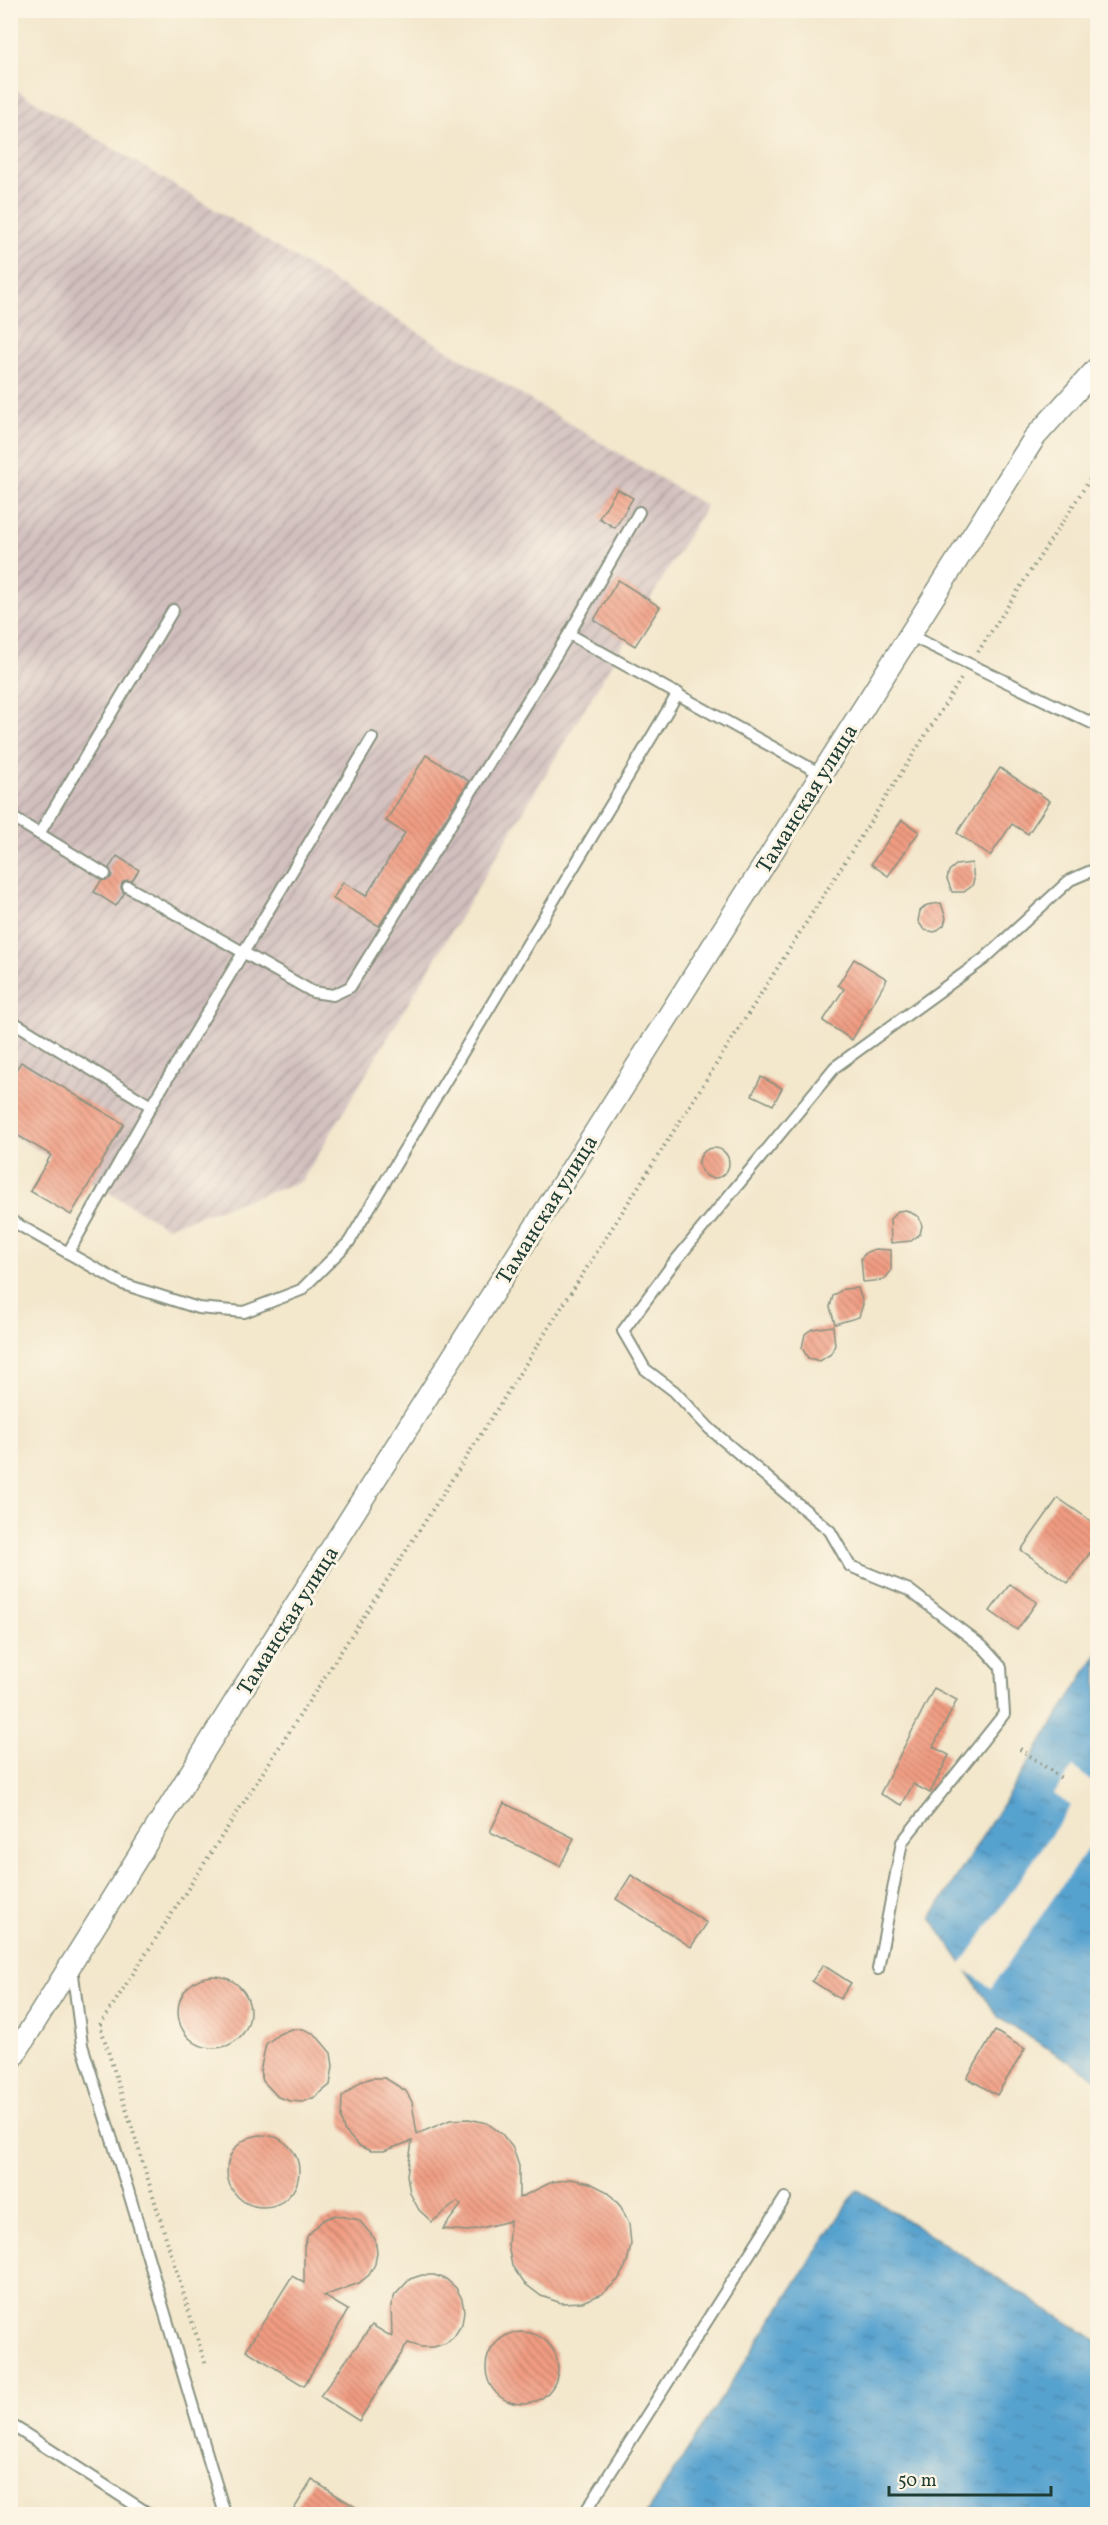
<svg xmlns="http://www.w3.org/2000/svg" width="1108" height="2525" font-family="Vollkorn,serif">
  <defs>
    <pattern id="industrial-furrows" width="10" height="10" patternUnits="userSpaceOnUse" patternTransform="scale(1.5)"><rect width="10" height="10" fill="#d1bfbe"/><path d="M-1 1l2-2M0 10L10 0M9 11l2-2" fill="none" stroke="#a99c9b"/></pattern>
    <pattern id="water-ripples" width="26" height="14" patternUnits="userSpaceOnUse" patternTransform="scale(1.5)"><rect width="26" height="14" fill="#57a2cf"/><path d="M2 4q2-2 4 0t4 0M15 11q2-2 4 0t4 0" fill="none" stroke="#4785a9"/></pattern>
    <pattern id="building-back-hatch" width="6" height="6" patternUnits="userSpaceOnUse" patternTransform="scale(1.5)"><rect width="6" height="6" fill="#f19c82"/><path d="M-1 5l2 2M0 0l6 6M5-1l2 2" fill="none" stroke="#c3806b"/></pattern>
  </defs>
  <rect width="100%" height="100%" fill="#fcf5e5"/>
  <filter id="ink" filterUnits="userSpaceOnUse"><feTurbulence type="fractalNoise" baseFrequency=".0167" numOctaves="2"/><feDisplacementMap in="SourceGraphic" scale="12" xChannelSelector="R" yChannelSelector="G"/><feConvolveMatrix kernelMatrix="1 2 1 2 8 2 1 2 1" color-interpolation-filters="sRGB"/></filter>
  <filter id="wash" filterUnits="userSpaceOnUse"><feTurbulence type="fractalNoise" baseFrequency=".008" numOctaves="4" result="noise"/><feDisplacementMap in="SourceGraphic" scale="24" xChannelSelector="R" yChannelSelector="G"/><feGaussianBlur stdDeviation="1.35" result="paint"/><feColorMatrix in="noise" values="0 0 0 0 0 0 0 0 0 0 0 0 0 0 0 0 0 1.4 0 .05"/><feComposite in="paint" operator="in"/></filter>
  <g filter="url(#wash)">
    <rect width="100%" height="100%" fill="#f3e7cc"/>
    <!-- industrial -->
    <polygon fill="url(#industrial-furrows)" points="10,86 706,506 302,1181 166,1227 11,1134"/>
    <!-- water -->
    <g fill="url(#water-ripples)" stroke="#3b7082" stroke-width="1.5">
      <polygon points="1097,1654 1097,2079 999,2018 931,1918"/>
      <polygon points="857,2189 1097,2341 1097,2514 646,2514"/>
    </g>
    <!-- pier -->
    <polygon fill="#f3e7cc" points="1073,1767 1097,1785 1097,1835 991,1988 960,1966 1071,1806 1054,1794"/>
    <g id="blocks">
      <!-- building -->
      <g fill="url(#building-back-hatch)">
        <polygon points="617,489 633,498 615,528 599,518"/>
        <polygon points="618,580 660,607 635,646 594,620"/>
        <polygon points="426,755 469,781 379,926 333,899 343,882 366,896 405,833 386,821"/>
        <polygon points="1000,768 1050,801 1028,834 1012,824 990,856 957,833"/>
        <polygon points="902,820 919,832 888,876 871,864"/>
        <polygon points="117,856 139,870 132,881 127,880 122,883 121,888 124,894 116,906 94,892 101,881 111,878 112,874 109,868"/>
        <polygon points="972,863 974,880 972,886 964,892 952,892 947,879 949,871 956,865"/>
        <polygon points="941,903 946,918 944,925 935,932 924,930 918,921 920,911 927,905"/>
        <polygon points="854,959 887,979 852,1040 823,1021 844,989 838,985"/>
        <polygon points="21,1062 124,1124 71,1215 30,1191 51,1155 10,1131 10,1079"/>
        <polygon points="761,1077 782,1088 773,1105 752,1095"/>
        <circle cx="714" cy="1163" r="15"/>
        <polygon points="906,1210 919,1217 922,1226 920,1234 911,1241 891,1243 890,1219 898,1211"/>
        <polygon points="875,1249 891,1250 891,1271 884,1280 863,1282 861,1258 867,1252"/>
        <polygon points="858,1288 863,1304 859,1317 835,1324 830,1307 833,1296 843,1289"/>
        <polygon points="833,1326 835,1345 831,1354 820,1361 808,1358 802,1348 805,1334 812,1329"/>
        <polygon points="1058,1498 1098,1526 1098,1542 1068,1583 1021,1550"/>
        <polygon points="1010,1584 1037,1602 1017,1630 990,1611"/>
        <polygon points="934,1688 957,1700 933,1747 949,1755 930,1793 913,1784 902,1805 880,1794"/>
        <polygon points="504,1803 574,1838 560,1866 490,1832"/>
        <polygon points="631,1875 707,1923 691,1947 616,1899"/>
        <polygon points="823,1965 851,1983 840,1999 812,1981"/>
        <circle cx="214" cy="2012" r="36"/>
        <polygon points="291,2029 303,2029 315,2034 331,2053 333,2066 330,2085 315,2097 303,2102 290,2101 278,2097 263,2081 260,2071 266,2044 279,2034"/>
        <polygon points="995,2031 1025,2049 997,2095 967,2078"/>
        <polygon points="372,2078 385,2078 406,2091 412,2102 417,2134 450,2120 469,2119 487,2123 502,2134 513,2148 519,2166 519,2198 552,2182 571,2179 590,2183 608,2192 621,2207 629,2224 631,2244 627,2263 618,2280 602,2294 582,2302 561,2303 541,2296 524,2283 512,2266 508,2245 510,2221 468,2231 443,2229 461,2205 457,2202 432,2222 419,2210 410,2193 407,2175 412,2141 384,2151 371,2151 359,2146 344,2130 341,2119 342,2097 360,2082"/>
        <circle cx="263" cy="2171" r="36"/>
        <polygon points="335,2215 359,2220 375,2239 377,2252 375,2264 369,2275 359,2283 324,2296 348,2310 304,2386 246,2350 292,2276 304,2283 304,2246 308,2235 323,2220"/>
        <polygon points="422,2275 434,2275 446,2279 456,2288 462,2299 464,2311 462,2324 455,2335 446,2343 434,2347 421,2347 408,2343 359,2421 320,2396 372,2325 392,2337 391,2305 395,2295 410,2279"/>
        <circle cx="522" cy="2368" r="36"/>
        <polygon points="312,2480 367,2514 291,2514"/>
      </g>
    </g>
  </g>
  <g filter="url(#ink)">
    <use href="#blocks" fill-opacity="0" stroke="#899280" stroke-width="1.5"/>
    <g fill="none" stroke-linecap="round" stroke-linejoin="round">
      <!-- service casing -->
      <g stroke="#899280" stroke-width="14">
        <g id="service">
          <polyline points="569,634 639,512"/>
          <polyline points="909,635 1098,726"/>
          <polyline points="10,816 105,874"/>
          <polyline points="39,834 173,610"/>
          <polyline points="128,887 313,992 333,995 350,987 569,634 821,774"/>
          <polyline points="10,1020 151,1106"/>
          <polyline points="10,1220 123,1284 198,1308 244,1312 301,1290 349,1242 678,693"/>
          <polyline points="68,1253 151,1106 372,738"/>
          <polyline points="72,1967 82,2045 128,2190 225,2514"/>
          <polyline points="878,1969 902,1842 1004,1714 1001,1667 983,1647 909,1590 850,1566 830,1531 710,1429 674,1391 645,1369 623,1331 672,1265 835,1067 984,959 1070,880 1098,868"/>
          <polyline points="10,2424 149,2514"/>
          <polyline points="584,2514 785,2198"/>
        </g>
      </g>
      <!-- minor casing -->
      <g stroke="#899280" stroke-width="24">
        <polyline id="minor" points="10,2062 279,1631 1035,437 1098,367"/>
      </g>
      <!-- path -->
      <g stroke="#899280" stroke-width="4" stroke-dasharray="1.5 4.5" stroke-linecap="butt">
        <polyline points="978,652 1098,467"/>
        <polyline points="1020,1749 1064,1780"/>
        <polyline points="205,2363 100,2025 462,1464 963,676"/>
      </g>
      <!-- service -->
      <use href="#service" stroke="#fff" stroke-width="10"/>
      <!-- minor -->
      <use href="#minor" stroke="#fff" stroke-width="21"/>
    </g>
  </g>
  <g text-anchor="middle" stroke-width="6" stroke-linejoin="round" paint-order="stroke">
    <!-- street labels -->
    <g font-size="22" fill="#1f3d34" stroke="#fcf5e5">
      <text transform="translate(806 798) rotate(-58)" y="8">Таманская улица</text>
      <text transform="translate(546 1209) rotate(-58)" y="8">Таманская улица</text>
      <text transform="translate(287 1620) rotate(-58)" y="8">Таманская улица</text>
    </g>
  </g>
  <!-- margin -->
  <rect width="1108" height="2525" fill="none" stroke="#fcf5e5" stroke-width="36"/>
  <!-- scale -->
  <path d="M889 2486v9h162v-9" fill="none" stroke="#1f3d34" stroke-width="3"/>
  <text x="898" y="2486" font-size="18" fill="#1f3d34" stroke="#fcf5e5" stroke-width="4.5" paint-order="stroke">50 m</text>
</svg>
